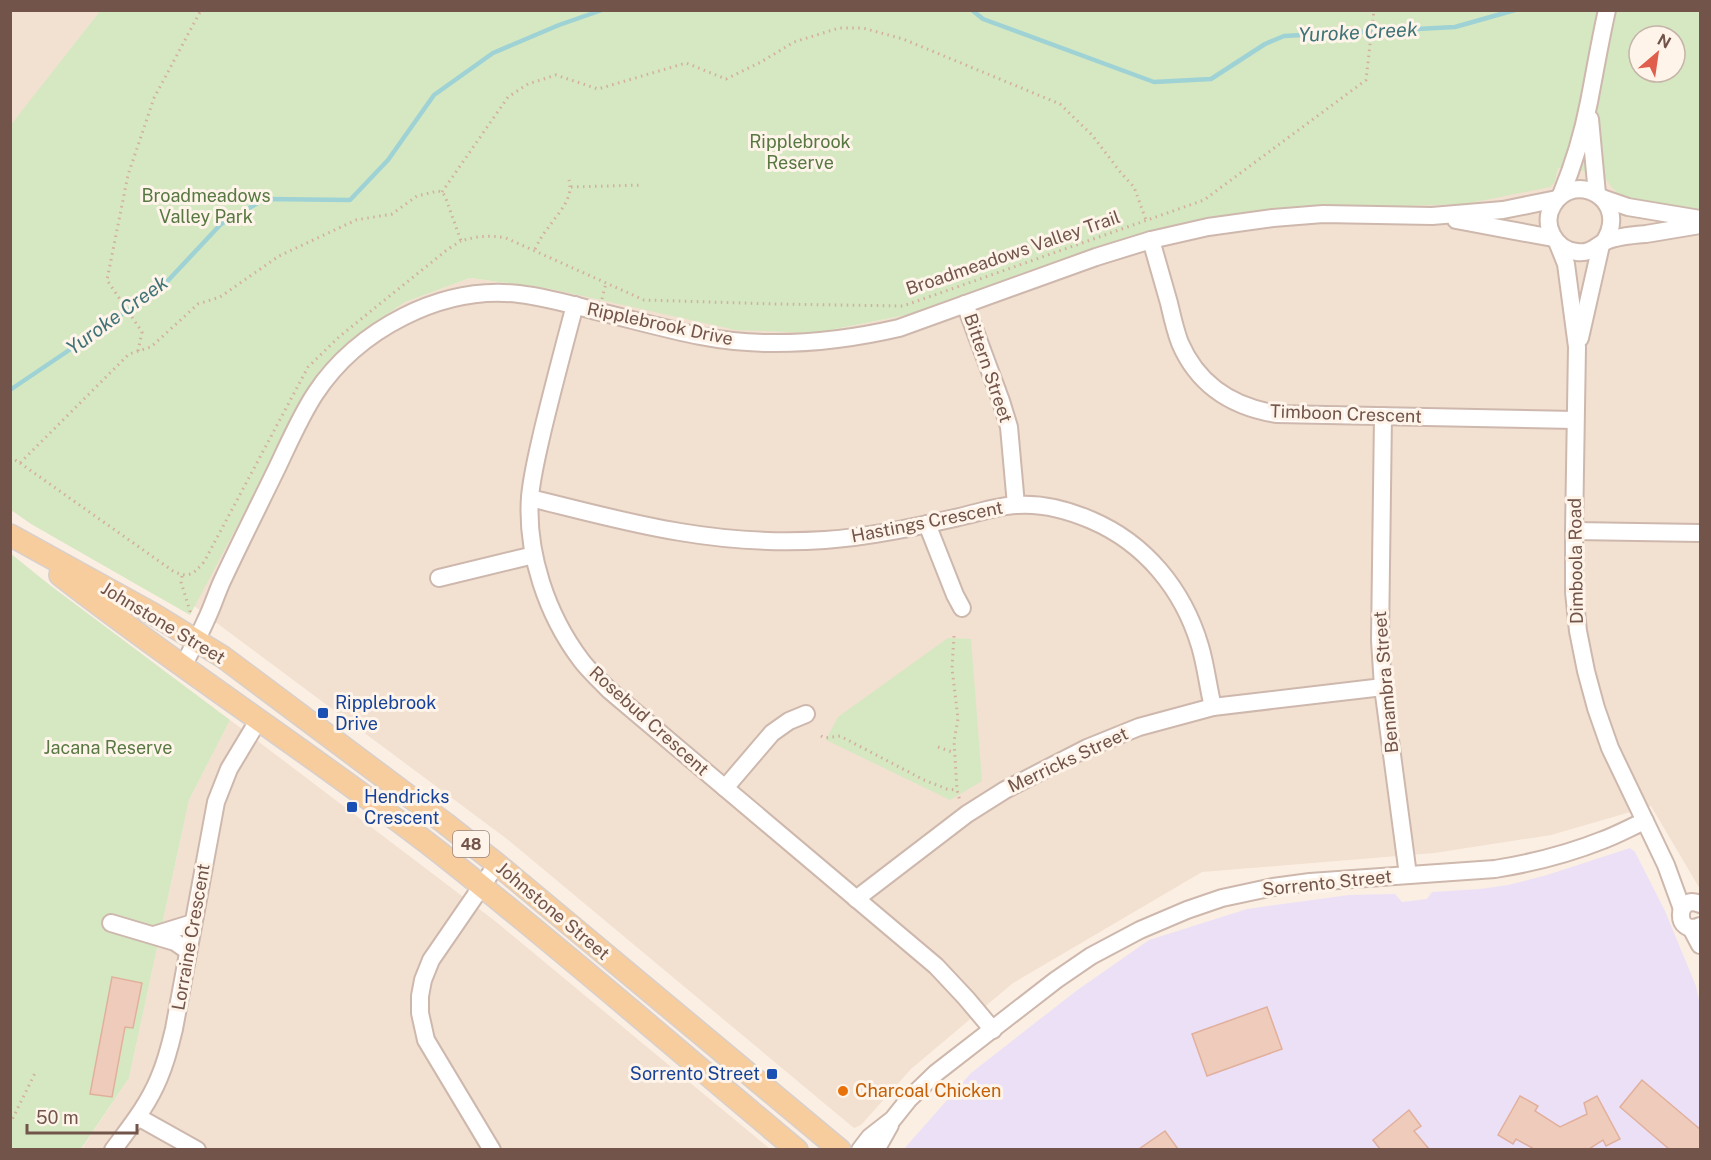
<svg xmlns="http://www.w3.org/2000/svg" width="1711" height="1160" font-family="'Public Sans',sans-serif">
  <rect width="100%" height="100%" fill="#fbefe3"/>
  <!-- residential -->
  <g fill="#f2e0d1">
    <polygon points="11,10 100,11 11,126 10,11"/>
    <polygon points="1558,168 1603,174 1632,200 1700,210 1700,889 1651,806 1551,835 1434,853 1202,872 1013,983 911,1069 861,1125 854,1128 507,839 194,606 320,370 350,340 405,302 470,278 551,289 815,333 906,315 1105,247 1194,221 1279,210 1555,182"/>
    <polygon points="230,720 495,921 770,1149 81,1150 129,1078 189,800"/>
  </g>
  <!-- education -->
  <polygon fill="#ece0f7" points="1630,848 1635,852 1665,911 1696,986 1700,1004 1700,1149 903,1150 971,1073 1076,991 1149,940 1247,909 1349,895 1395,894 1402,902 1427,899 1432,892 1480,889 1508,885 1547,875"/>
  <!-- green -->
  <g fill="#d5e8c2" fill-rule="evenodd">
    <path d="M100,11H1700V210C1681,208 1636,205 1621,195C1613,190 1607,182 1603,174L1558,168L1555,182L1550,187L1465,204L1279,210L1194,221L1105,247L906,315L815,333L736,330L551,289L470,278L405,302L350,340L320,370L190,615L31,524L11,510L10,126ZM1639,36H1675V72H1639Z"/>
    <polygon points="10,553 51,586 230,720 189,800 129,1078 81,1149 11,1149"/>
    <polygon points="948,638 971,639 982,781 950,800 826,740 838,717"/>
  </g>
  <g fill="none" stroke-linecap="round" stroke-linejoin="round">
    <!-- stream -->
    <g stroke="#9fd2d5" stroke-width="4.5">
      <polyline points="972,10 983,19 1154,82 1211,79 1265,44 1284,36 1455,27 1515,10"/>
      <polyline points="10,390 161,288 221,224 265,199 350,200 388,160 434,95 493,53 559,25 602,10"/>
    </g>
  </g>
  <!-- building -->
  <g fill="#efcbbb" stroke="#e1b09d" stroke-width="1.5">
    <polygon points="112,977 142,983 133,1028 125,1027 112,1097 90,1094"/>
    <polygon points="1267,1007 1282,1049 1207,1076 1192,1034"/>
    <polygon points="1642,1080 1701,1130 1701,1149 1669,1149 1620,1107"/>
    <polygon points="1520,1096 1538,1106 1535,1111 1560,1127 1587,1114 1584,1103 1597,1096 1620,1139 1606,1146 1603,1140 1589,1149 1534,1149 1516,1139 1513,1144 1498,1135"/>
    <polygon points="1409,1110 1421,1126 1414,1131 1429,1149 1380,1149 1373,1140"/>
    <polygon points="1165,1131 1178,1149 1139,1149"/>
  </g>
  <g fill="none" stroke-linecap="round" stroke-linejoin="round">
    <!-- minor casing -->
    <g stroke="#ceb8ad" stroke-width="20">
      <g id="minor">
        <polyline points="1590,119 1597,194"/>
        <path d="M1561,195C1573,166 1583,133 1589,102C1595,71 1600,41 1607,10"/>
        <polyline points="1602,198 1628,207 1700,219"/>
        <polyline points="1456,220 1553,238"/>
        <path d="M1151,240C1157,261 1163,282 1169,303C1172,316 1175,330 1180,343C1198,385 1233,407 1277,414L1575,420"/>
        <path d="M1604,242C1631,200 1575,169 1553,205C1541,224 1555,250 1577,252C1590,254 1596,246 1606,241C1618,236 1633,235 1646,234C1664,231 1682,228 1700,225"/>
        <polyline points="1558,244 1566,264 1577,347 1574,531 1574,592 1578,631 1586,671 1596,708 1610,748 1666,865 1682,909"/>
        <polyline points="965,304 1001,401 1009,427 1016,505"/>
        <path d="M575,305C564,346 553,388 543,429C538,451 532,474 530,497C526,553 547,615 581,660C589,671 600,680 609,690L936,966L966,998L993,1030"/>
        <polyline points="1580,338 1601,245"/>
        <polyline points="1383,416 1380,640 1383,687 1408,875"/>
        <path d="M530,498C580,510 630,524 680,532C727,540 777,543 825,540C870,537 914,527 959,517C977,513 997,506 1016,505C1042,503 1068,510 1091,520C1145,543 1183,589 1200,646C1206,666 1208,687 1213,707"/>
        <polyline points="927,524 955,595 962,608"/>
        <polyline points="1574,531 1700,533"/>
        <polyline points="439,578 534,555"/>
        <path d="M183,666C191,651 199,636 206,620C213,606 217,591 224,577C241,541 259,505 277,468C289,443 300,417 315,394C357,330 441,285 519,294C545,297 570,304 596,311C630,319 665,329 700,336C766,349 834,343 899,328L1096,257L1151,240L1208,227L1273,218L1323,214L1432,216L1503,210L1557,199"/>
        <polyline points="725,788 772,733 789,721 806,714"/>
        <polyline points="856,899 967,814 1005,790 1087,748 1139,727 1213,707 1383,687"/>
        <path d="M1700,904C1675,893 1674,937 1700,926"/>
        <polyline points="111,923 175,942 188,951"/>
        <polyline points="1691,928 1700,945"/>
        <polyline points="154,935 193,923"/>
        <polyline points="138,1117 197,1150"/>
        <path d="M113,1150C130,1127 148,1105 159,1078C166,1062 170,1046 174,1029L216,802L229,769L259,719"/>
        <polyline points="492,1150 426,1040 420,1013 420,996 423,980 431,960 497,864"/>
        <path d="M860,1150L870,1137L893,1119L909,1099L936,1073L1056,980L1091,956L1140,930L1187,910L1222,898L1273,887L1310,882L1495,869C1532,863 1568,854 1603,840C1617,835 1631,827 1645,821"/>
        <polyline points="876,1150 890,1125"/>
      </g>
    </g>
    <!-- major casing -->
    <g stroke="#d8cfcc" stroke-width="24">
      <g id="major">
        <polyline points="10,535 153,614 223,657 446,824 497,864 840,1150"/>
        <path d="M60,575C183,671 316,756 439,852C561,948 678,1051 797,1150"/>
      </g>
    </g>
    <!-- path -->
    <g stroke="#d4ae9f" stroke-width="3" stroke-dasharray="1.5 4.5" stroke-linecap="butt">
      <polyline points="571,187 643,185"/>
      <polyline points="442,192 508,97 528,84 556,75 598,89 686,63 726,79 761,62 794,42 839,28 863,28 903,39 1060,104 1092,135 1121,173 1134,187 1146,220"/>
      <path d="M535,249C539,241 543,234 548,228C558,213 574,199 569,180"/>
      <polyline points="602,299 606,283"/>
      <polyline points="138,351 142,332 107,280 128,175 154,98 201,10"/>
      <path d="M10,457L20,463L129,354L151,347L198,304L220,297L279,256L356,220L392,214L417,196L438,191L442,192L445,196L461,241C477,236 490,235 506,238L644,300L776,304L903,306L1204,200L1366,80L1374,10"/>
      <path d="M20,463L173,571C189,579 193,574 204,562L308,367L340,336L448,249L461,241"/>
      <polyline points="182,576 181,582 190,611 188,615"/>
      <polyline points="954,636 952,668 958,719 954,741 957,790 960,801"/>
      <polyline points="821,736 825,738 840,736 924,780 947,789 957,790"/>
      <polyline points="938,747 955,753"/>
      <polyline points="10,1124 35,1073"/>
    </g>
    <!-- minor -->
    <use href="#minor" stroke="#fff" stroke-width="16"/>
    <!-- major -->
    <use href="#major" stroke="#f7cd9d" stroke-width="21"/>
  </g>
  <!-- markers -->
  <g fill="#1a4fb4" stroke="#fef4e9" stroke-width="2">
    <rect x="317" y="707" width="12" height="12" rx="3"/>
    <rect x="346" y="801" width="12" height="12" rx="3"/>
    <rect x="766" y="1068" width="12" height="12" rx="3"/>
  </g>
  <circle fill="#e8710a" stroke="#fef4e9" stroke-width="2" cx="843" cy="1091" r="6"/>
  <g text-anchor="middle" stroke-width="6" stroke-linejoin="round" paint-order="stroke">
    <!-- shield labels -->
    <rect fill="#fef4e9" stroke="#9c847a" stroke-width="1.5" x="453" y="831" width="36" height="26" rx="4.5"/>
    <g font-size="16" font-weight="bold" fill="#72544a">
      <text x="471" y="850">48</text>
    </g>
    <!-- park labels -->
    <g font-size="18" fill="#577842" stroke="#fef4e9">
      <text x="800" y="148">Ripplebrook<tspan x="800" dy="21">Reserve</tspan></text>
      <text x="206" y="202">Broadmeadows<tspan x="206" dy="21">Valley Park</tspan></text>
      <text x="108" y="754">Jacana Reserve</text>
    </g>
    <!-- street labels -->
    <g font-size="18" fill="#72544a" stroke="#fef4e9">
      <text transform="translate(1013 253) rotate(-19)" y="6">Broadmeadows Valley Trail</text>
      <text transform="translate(660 324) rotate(12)" y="6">Ripplebrook Drive</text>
      <text transform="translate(988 368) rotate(71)" y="6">Bittern Street</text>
      <text transform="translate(1346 414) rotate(2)" y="6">Timboon Crescent</text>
      <text transform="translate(927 522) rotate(-11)" y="6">Hastings Crescent</text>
      <text transform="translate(1576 561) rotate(-91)" y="6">Dimboola Road</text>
      <text transform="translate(163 623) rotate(31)" y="6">Johnstone Street</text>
      <text transform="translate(1386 682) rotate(-95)" y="6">Benambra Street</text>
      <text transform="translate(649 721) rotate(42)" y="6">Rosebud Crescent</text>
      <text transform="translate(1068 760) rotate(-25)" y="6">Merricks Street</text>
      <text transform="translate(1327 883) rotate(-6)" y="6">Sorrento Street</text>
      <text transform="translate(553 911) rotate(40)" y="6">Johnstone Street</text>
      <text transform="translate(191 937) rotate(-80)" y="6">Lorraine Crescent</text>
    </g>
    <!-- transit labels -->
    <g font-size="18" fill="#164399" stroke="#fef4e9" text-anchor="start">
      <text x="335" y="709">Ripplebrook<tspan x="335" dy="21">Drive</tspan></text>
      <text x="364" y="803">Hendricks<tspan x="364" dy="21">Crescent</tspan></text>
      <text x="760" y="1080" text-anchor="end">Sorrento Street</text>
    </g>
    <!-- food labels -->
    <g font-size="18" fill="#c56008" stroke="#fef4e9" text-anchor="start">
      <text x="855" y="1097">Charcoal Chicken</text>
    </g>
    <!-- water labels -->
    <g font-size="20" font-style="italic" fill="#3f7377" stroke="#fef4e9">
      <text transform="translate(1358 32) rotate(-3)" y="7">Yuroke Creek</text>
      <text transform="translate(117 315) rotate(-36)" y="7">Yuroke Creek</text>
    </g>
  </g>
  <!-- border -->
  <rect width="1711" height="1160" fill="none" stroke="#72544a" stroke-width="24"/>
  <!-- north arrow -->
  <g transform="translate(1657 54) rotate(29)"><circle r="28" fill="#fef4e9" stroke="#c6b4a9" stroke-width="1.5"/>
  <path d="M0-4.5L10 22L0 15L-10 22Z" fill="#e05f4c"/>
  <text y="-9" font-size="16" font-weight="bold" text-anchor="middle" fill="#72544a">N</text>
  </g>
  <!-- scale -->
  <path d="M27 1124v9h110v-9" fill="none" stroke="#72544a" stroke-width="3"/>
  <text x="36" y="1124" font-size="18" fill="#72544a" stroke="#fef4e9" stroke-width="4.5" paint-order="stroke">50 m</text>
</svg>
